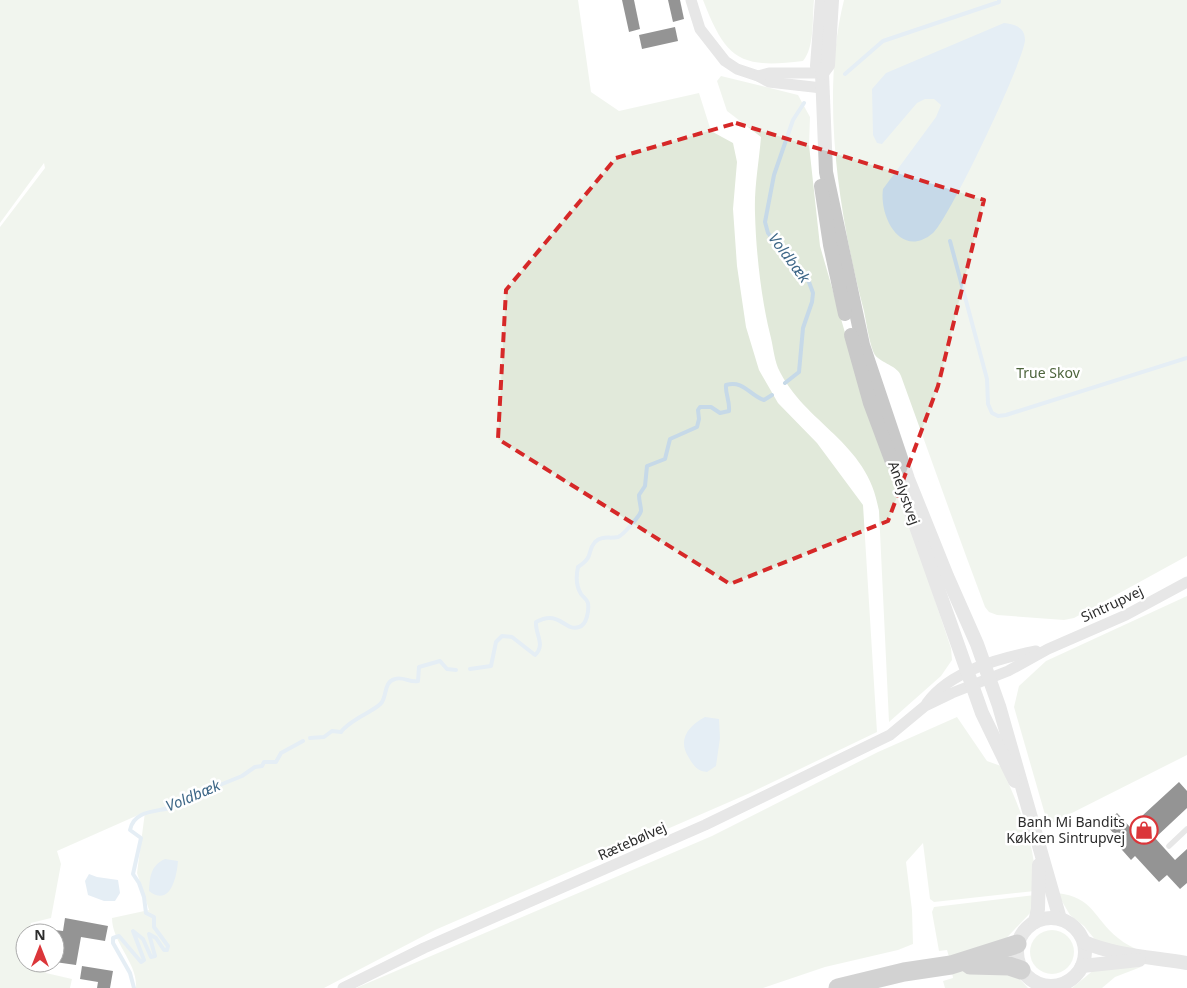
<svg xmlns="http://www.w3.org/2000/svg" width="1187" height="988" font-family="'Noto Sans',sans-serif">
  <rect width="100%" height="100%" fill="#fff"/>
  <!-- green -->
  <g fill="#e1e9da">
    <path d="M0,0H578L591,92L619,111L699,93L711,131L733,143L737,162L733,209L737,266L746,327L759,370L778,403L817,443L863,505L877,732L750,793L435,930L324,988H136C138,963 112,943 112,918L149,910L137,873L145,812L57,851L61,864L51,918L31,923L28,933H25V963H38L46,973L72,979L70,988H0V227L45,168L44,163L0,223Z"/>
    <path d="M703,0H814C812,18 815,47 803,61C739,69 726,59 703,0Z"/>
    <path d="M844,0H1187V556L1074,618L1064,620L997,615L989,612L985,607C956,530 929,453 901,376C898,366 881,363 875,355C870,347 866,321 864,311C839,216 820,96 844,0Z"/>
    <path d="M721,76L798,95L810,117L809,145L820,246L867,409L896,483L951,648L952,660L941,676L889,722L879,511C868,441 805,425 778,368C774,358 773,345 770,334C761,297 756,252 755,213C754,188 759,162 761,137L727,111L717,81Z"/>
    <polygon points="1187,596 1187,755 1048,825 1014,707 1019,686 1046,661"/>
    <path d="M957,717L987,761L1001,766C1018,805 1038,847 1035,891L934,902L930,899L923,843L906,862L912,910L913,944L898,950L825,967L763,988H356L712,836L878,752Z"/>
    <path d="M1057,893C1094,897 1093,918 1118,938C1125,944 1134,948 1142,952L1097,942L1084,926L1070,915Z"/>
    <polygon points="1035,895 1032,911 999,946 949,957 947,950 939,951 932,912 934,907"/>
    <circle cx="1052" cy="952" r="22"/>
    <polygon points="1141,967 1115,977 1102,988 1072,988 1095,969"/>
    <polygon points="990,969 1016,975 1028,988 945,988 943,981 953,978 952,972"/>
  </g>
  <!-- water -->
  <g fill="#c6d9e8">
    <path d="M1004,23C1014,24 1025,27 1025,40C1024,61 949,219 933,233C901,260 879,217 883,189L936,117L941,105L934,99H925L917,103L882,144L877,143L873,135L872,89L886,73Z"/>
    <path d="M705,717L719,719L720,738L716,766L707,772C697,771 694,766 689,758C677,740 688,726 705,717Z"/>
    <path d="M165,859L178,861C177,875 171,908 149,891C150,877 150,866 165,859Z"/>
    <polygon points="89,874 97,877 118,880 120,893 115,901 104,901 88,895 85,881"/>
  </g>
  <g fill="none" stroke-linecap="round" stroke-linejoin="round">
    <!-- stream -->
    <g stroke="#c6d9e8" stroke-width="4">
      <polyline points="845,74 883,41 999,2 999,0"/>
      <polyline points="950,241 987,379 988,404 992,413 998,416 1006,415 1187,358"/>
      <polyline points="785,383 799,372 803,328 812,302 813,293 809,282 768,233 765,222 774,175 793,120 804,103"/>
      <path d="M470,669L491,666L496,642L502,636L512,637L535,655C546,645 535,634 536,622C560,609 564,632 579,627C587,625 589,610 588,603C587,599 583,597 581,594C576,586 576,576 578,567C595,556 586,552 595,542C602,535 609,539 618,537C622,536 640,516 641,511C641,506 639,501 639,495L645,486L647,466L665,459L670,439L697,427L699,419L698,410L700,407H711L720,413L729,411C730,401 725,393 726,385C744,380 749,395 764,400L772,395"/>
      <path d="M310,738L324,737L332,731L341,732C351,718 378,710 382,702C387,694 384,682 395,679C403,676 410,683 418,681L419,667L440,661L447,669L456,670"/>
      <path d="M134,988L130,973L113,943V938L119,936L141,962L144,960L133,931L143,939L151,957L155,956L149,934L156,938L164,950H167L168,946L154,927V917L146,913L144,897L139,883L133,874L141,838L130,830C134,809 159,812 173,807L177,801L199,797L205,791L242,776L255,767L262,766L264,762H276L281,753L303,741"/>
    </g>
  </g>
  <!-- building -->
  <g fill="#131313">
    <polygon points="622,0 634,0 640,29 629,32"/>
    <polygon points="668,0 680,0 684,19 673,22"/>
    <polygon points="675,27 678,41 642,49 639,35"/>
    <polygon points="1179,782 1187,791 1187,808 1155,838 1175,860 1187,849 1187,883 1180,889 1167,875 1159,882 1135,856 1131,860 1115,842 1118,838 1105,824 1117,813 1130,827"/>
    <polygon points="65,918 108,926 105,941 81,937 76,965 55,962 55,930 63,931"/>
    <polygon points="82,966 113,971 110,988 97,988 98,982 80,979"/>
  </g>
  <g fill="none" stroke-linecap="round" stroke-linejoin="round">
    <!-- service -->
    <polyline stroke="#c9c9c9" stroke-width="5.5" points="1169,846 1187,829"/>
    <!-- minor -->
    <g stroke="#c9c9c9" stroke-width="11">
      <polyline points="691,0 700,29 725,61 737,69 758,76 769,82 822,88"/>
      <polyline points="758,76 769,73 822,73"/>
      <path d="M927,703C950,671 1000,658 1036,651"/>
      <polyline points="1036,984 1038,988"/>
      <polyline points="343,988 424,948 705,825 890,735 925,706 952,693 1008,671 1048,649 1126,615 1187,582"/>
      <polyline points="1059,988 1060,985"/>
    </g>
    <!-- tertiary -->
    <g stroke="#c9c9c9" stroke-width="14">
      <polyline points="822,0 817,66 822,73 826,172 863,345 908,479 947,576 977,644 999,706 1060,919"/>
      <polyline points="822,73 828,65 832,0"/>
      <polyline points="821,186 830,245 845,314"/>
      <polyline points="851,335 870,403 892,462"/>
      <polyline points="907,501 982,713 1015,781"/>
      <circle cx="1051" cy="952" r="34"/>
      <polyline points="1035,922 1038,909 1039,865"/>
      <path d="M1084,942C1116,956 1153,957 1187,963"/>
      <polyline points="1082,966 1139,960"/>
    </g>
    <!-- trunk -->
    <g stroke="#9c9c9c" stroke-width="19">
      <polyline points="970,965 1009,966 1021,970"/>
      <polyline points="838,988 904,972 951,965 1017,944"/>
    </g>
  </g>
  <!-- marked area -->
  <path d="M0 0H1187V988H0ZM736,123L984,200L938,386L888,521L730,584L498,439L506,290L616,158Z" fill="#fff" fill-opacity=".55" fill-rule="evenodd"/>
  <path fill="none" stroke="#d62828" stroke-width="4" stroke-dasharray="10 6" stroke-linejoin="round" d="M736,123L984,200L938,386L888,521L730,584L498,439L506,290L616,158Z"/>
  <!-- icons -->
  <defs>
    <g id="shop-ring" transform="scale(1.4375)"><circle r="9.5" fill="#fff" stroke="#db363a" stroke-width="1.5"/><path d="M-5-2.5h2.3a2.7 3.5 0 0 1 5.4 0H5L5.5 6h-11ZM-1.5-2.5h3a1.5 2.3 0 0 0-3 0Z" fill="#db363a"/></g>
  </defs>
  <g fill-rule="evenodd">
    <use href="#shop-ring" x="1144" y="830"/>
  </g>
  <g text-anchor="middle" stroke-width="5" stroke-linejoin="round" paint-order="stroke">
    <!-- park labels -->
    <g font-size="14" fill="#4d643c" stroke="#fff">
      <text x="1048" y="378">True Skov</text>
    </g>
    <!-- street labels -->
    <g font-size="14" fill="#2c2c2c" stroke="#fff">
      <text transform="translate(904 493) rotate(70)" y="5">Anelystvej</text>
      <text transform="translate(1112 604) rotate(-25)" y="5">Sintrupvej</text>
      <text transform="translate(632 841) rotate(-24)" y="5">Rætebølvej</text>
    </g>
    <!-- poi labels -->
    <g font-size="14" fill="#2c2c2c" stroke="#fff" text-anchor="end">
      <text x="1125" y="827">Banh Mi Bandits<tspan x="1125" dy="16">Køkken Sintrupvej</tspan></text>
    </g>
    <!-- water labels -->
    <g font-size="15" font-style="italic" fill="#3f6888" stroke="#fff">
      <text transform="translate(789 258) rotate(53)" y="5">Voldbæk</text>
      <text transform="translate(193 796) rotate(-23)" y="5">Voldbæk</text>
    </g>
  </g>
  <!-- north arrow -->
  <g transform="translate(40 948)"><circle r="24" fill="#ffffff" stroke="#ababab"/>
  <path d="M0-4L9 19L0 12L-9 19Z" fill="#db363a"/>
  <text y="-8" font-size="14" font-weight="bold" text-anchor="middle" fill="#2c2c2c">N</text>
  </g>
</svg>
